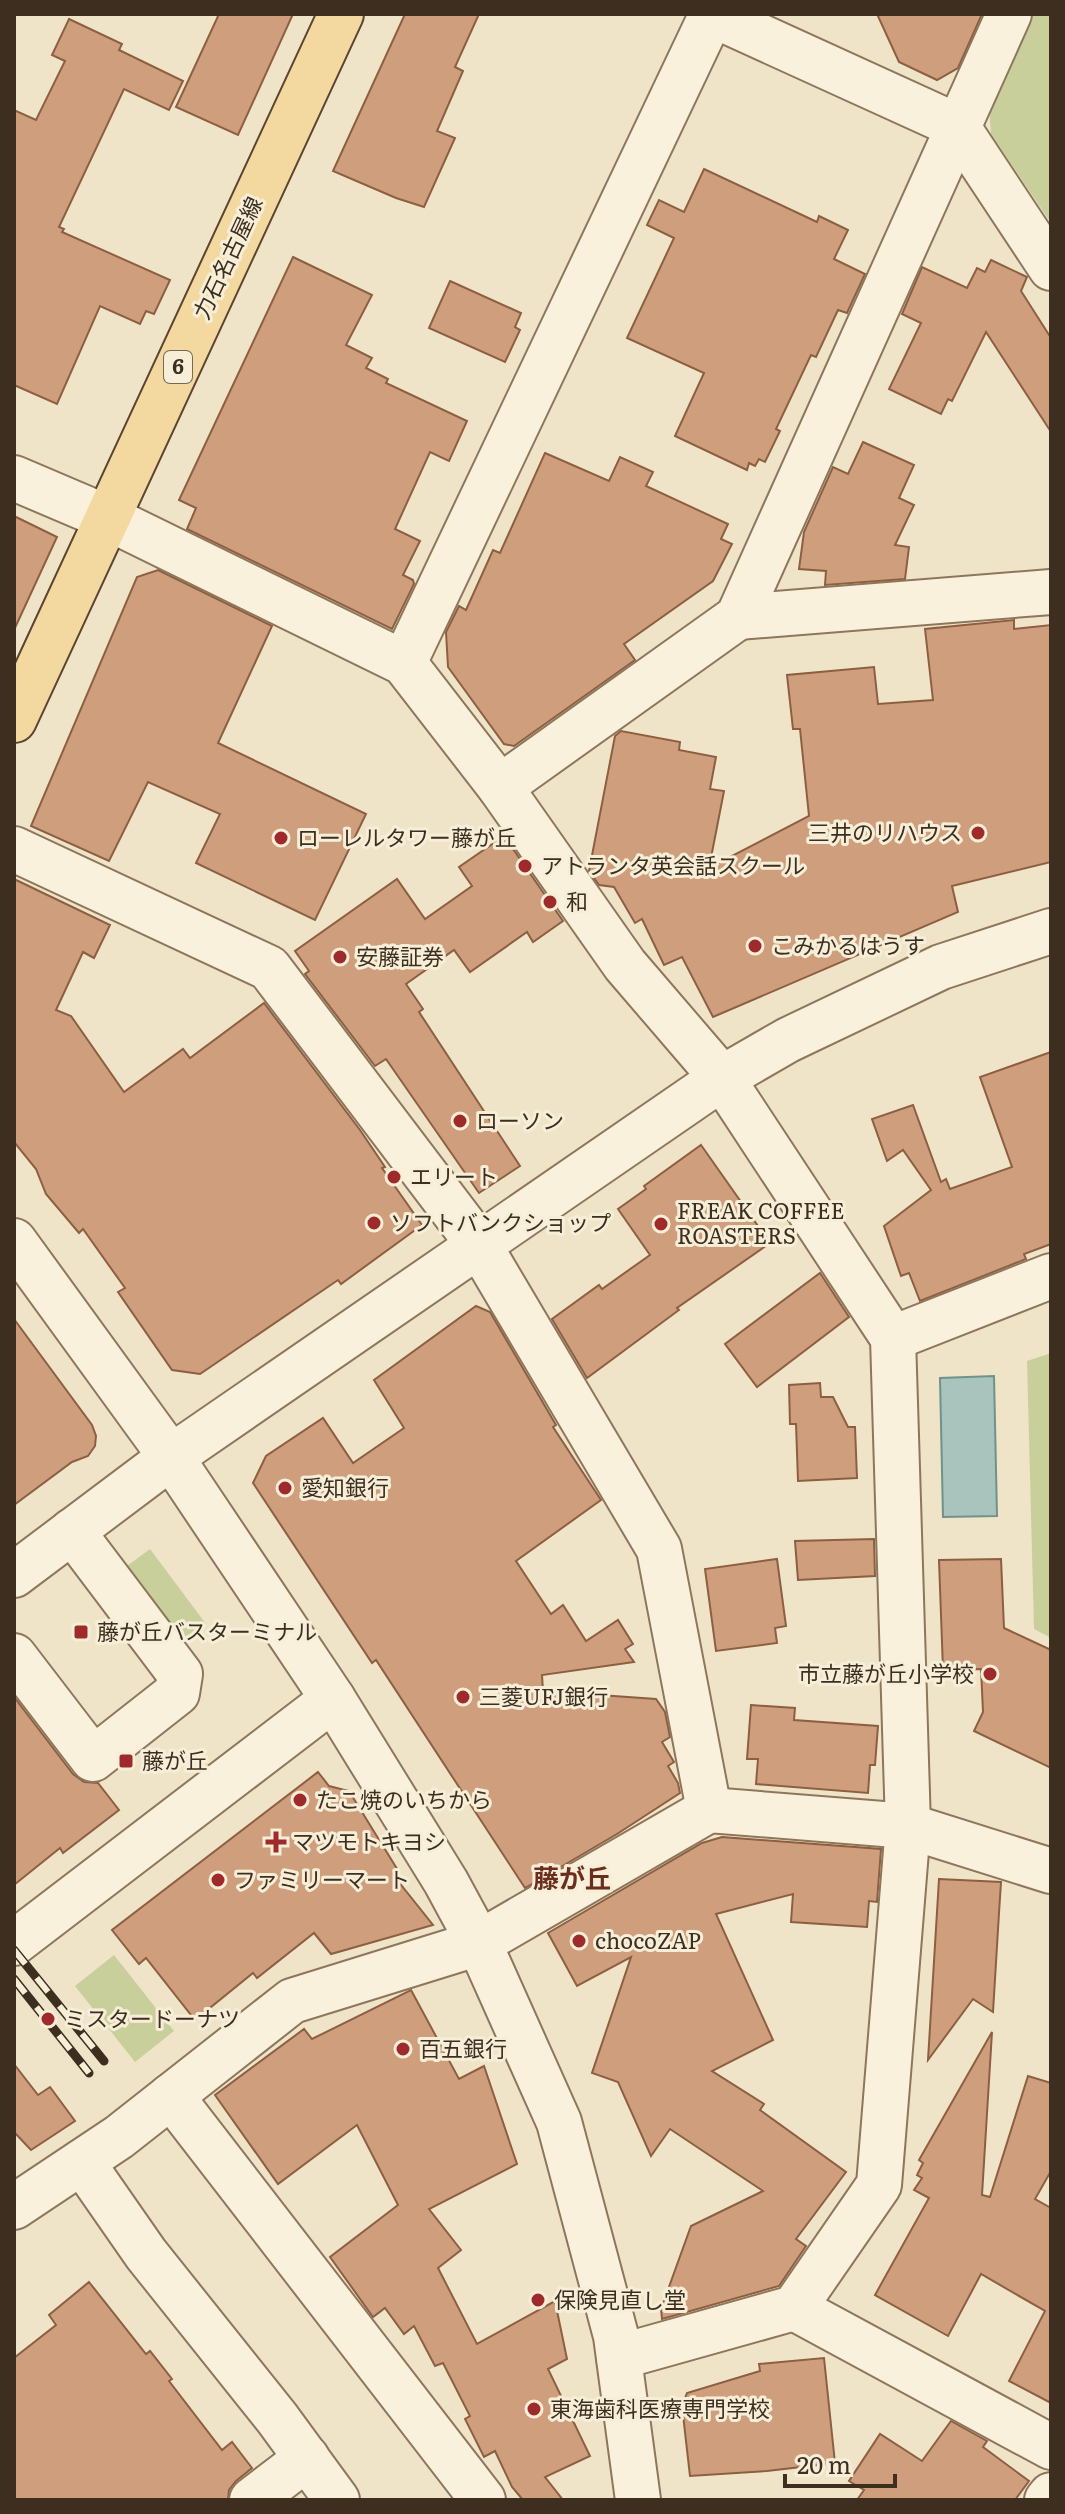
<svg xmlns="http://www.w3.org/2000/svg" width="1065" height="2514" font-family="Literata,'Noto Sans JP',serif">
  <rect width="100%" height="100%" fill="#f0e4c8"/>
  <!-- green -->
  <g fill="#c9cf9b">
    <polygon points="1032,14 1051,14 1051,223 991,134 989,109"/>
    <polygon points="1051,1353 1051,1638 1034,1629 1027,1361"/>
    <polygon points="150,1549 206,1624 184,1641 127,1566"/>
    <polygon points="114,1955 174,2031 135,2062 75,1986"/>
  </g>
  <!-- water -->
  <polygon fill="#a9c4bc" stroke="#6f938a" stroke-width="2" points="994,1376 997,1516 943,1517 940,1378"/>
  <!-- building -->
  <g fill="#cf9f7d" stroke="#8d5f41" stroke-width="2">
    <polygon points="219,14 293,14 238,135 176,107"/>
    <polygon points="405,14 479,14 455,67 463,71 437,131 455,138 424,207 396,198 333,171"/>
    <polygon points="877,14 982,14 958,68 937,80 899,62"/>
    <polygon points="69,19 122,44 119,50 183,81 169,110 124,89 59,227 64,229 62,232 170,280 154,314 146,311 140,324 100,306 57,404 14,385 14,110 36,120 65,61 52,55"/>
    <polygon points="704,169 817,222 819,216 848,230 834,259 865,274 847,313 838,310 816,357 811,355 776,429 780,431 765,462 759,459 755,466 749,463 747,470 675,436 704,373 627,338 674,238 647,225 659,200 684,212"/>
    <polygon points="293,257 372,295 346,345 372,358 366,368 388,379 386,383 467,421 449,461 430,452 395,529 420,541 403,575 413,580 414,584 392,629 187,529 196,508 179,500"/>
    <polygon points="991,260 1027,277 1021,291 1051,338 1051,432 986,332 952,401 948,399 941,414 889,389 921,323 902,314 922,267 967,288 977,268 985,272"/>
    <polygon points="450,281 521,313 515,327 520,330 505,362 429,328"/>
    <polygon points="863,442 914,465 899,498 914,505 895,545 909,547 905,579 825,585 826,571 799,569 804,532 833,467 848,474"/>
    <polygon points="545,453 609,481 620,457 653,472 646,486 728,524 721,539 732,544 713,581 624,644 635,660 514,746 504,744 448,667 446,632 459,606 466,610 493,550 500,553"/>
    <polygon points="14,516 57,537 14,630"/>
    <polygon points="158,570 272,626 218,743 366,814 315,920 196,863 220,814 148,782 109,861 31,826 137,577"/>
    <polygon points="1014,620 1014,629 1051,625 1051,862 952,886 958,912 713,1017 682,957 664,965 642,919 635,923 614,887 599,885 589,871 615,736 621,731 680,742 679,750 716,757 710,789 724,791 709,868 809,816 800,729 793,729 787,675 874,667 878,704 933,700 925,629"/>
    <polygon points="504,836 563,921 533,942 527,932 470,972 454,950 406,984 423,1009 419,1012 520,1166 479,1193 386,1059 375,1066 305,974 309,971 295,951 397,879 425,919 472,886 459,867"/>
    <polygon points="14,879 110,925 94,958 83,952 56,1010 71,1016 124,1092 183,1049 190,1058 264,1003 360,1130 385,1167 382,1168 422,1225 341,1284 338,1280 200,1374 172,1370 118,1292 125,1288 83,1229 79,1233 46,1194 36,1169 14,1142"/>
    <polygon points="1051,1052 1051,1244 1024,1254 1026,1259 920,1301 909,1273 901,1276 884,1226 931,1190 903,1150 887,1161 872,1119 913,1105 941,1182 946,1179 950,1189 1012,1167 980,1077"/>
    <polygon points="701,1145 770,1243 677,1308 679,1310 587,1378 552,1319 599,1285 602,1289 650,1255 618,1209 646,1189 644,1186"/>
    <polygon points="820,1273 849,1317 757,1387 725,1344"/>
    <polygon points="476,1306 490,1312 556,1425 553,1427 601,1500 516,1561 551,1614 563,1605 586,1641 618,1620 633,1644 625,1649 634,1662 542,1675 543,1691 656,1699 665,1712 670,1737 662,1742 674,1762 668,1766 678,1783 680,1793 617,1834 525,1888 376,1660 372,1663 253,1483 266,1456 323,1418 353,1463 404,1428 374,1380"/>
    <polygon points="14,1319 92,1425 96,1436 95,1446 88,1456 72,1462 14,1505"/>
    <polygon points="820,1383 821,1397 833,1397 848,1427 855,1427 857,1478 798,1481 796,1424 790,1424 789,1385"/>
    <polygon points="874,1539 875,1576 798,1580 795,1541"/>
    <polygon points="777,1559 786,1626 775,1628 777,1643 716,1651 705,1569"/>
    <polygon points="1001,1559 1004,1628 1051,1650 1051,1768 974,1731 983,1712 981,1669 943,1670 939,1560"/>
    <polygon points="14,1697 73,1774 84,1782 98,1783 119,1810 63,1853 60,1848 14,1885"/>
    <polygon points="751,1705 795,1708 794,1720 878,1726 875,1765 870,1765 868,1793 756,1784 758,1759 747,1759"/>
    <polygon points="318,1772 329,1786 349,1791 399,1872 394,1876 433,1925 331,1954 314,1933 257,1978 253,1973 195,2020 146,1958 139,1964 112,1930"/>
    <polygon points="722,1837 881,1849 877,1902 869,1901 867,1927 791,1922 793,1894 716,1914 773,2040 712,2071 764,2104 760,2110 846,2172 796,2239 806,2246 779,2286 662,2319 661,2309 691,2226 763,2191 670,2129 651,2156 618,2082 592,2073 631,1957 577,1986 548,1933 702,1843"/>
    <polygon points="939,1879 1001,1882 999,1913 993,2012 973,1999 928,2060"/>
    <polygon points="411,1990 459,2079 484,2066 517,2164 429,2209 461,2250 438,2268 477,2344 555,2301 567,2359 548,2369 590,2456 545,2477 563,2500 523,2500 512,2487 495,2451 484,2457 465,2419 470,2416 443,2363 435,2366 414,2326 404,2334 385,2308 373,2317 330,2257 398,2205 357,2125 278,2184 215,2095 304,2029 312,2039"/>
    <polygon points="992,2032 982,2195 990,2197 1028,2076 1051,2083 1051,2171 1035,2199 1051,2208 1051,2403 1009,2381 1045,2311 981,2274 948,2336 875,2295 929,2198 914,2190 922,2178 917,2175 923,2163 919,2160"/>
    <polygon points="14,2064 38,2095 50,2087 75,2121 31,2150 14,2132"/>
    <polygon points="89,2282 146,2354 150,2351 172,2379 169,2381 222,2450 232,2442 252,2468 236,2481 229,2490 228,2500 14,2500 14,2358 56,2325 49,2315"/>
    <polygon points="824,2358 835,2463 767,2471 690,2476 682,2406 687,2393 760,2371 759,2364"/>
    <polygon points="951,2421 987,2441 983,2447 1029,2481 1015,2500 857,2500 864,2490 849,2481 880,2434 922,2461"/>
  </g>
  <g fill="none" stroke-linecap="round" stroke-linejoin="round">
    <!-- minor casing -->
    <g stroke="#8d765c" stroke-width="48">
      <g id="minor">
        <polyline points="711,14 957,126 1051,268"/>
        <polyline points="14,478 108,518 404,663 500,787 625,965 722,1078 893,1338 908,1826 879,2185 794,2308 619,2357"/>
        <polyline points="738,617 1051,592"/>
        <polyline points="404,663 712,14"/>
        <polyline points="500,787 738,617 1009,14"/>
        <polyline points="14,849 269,968 479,1245 659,1549 709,1810"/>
        <polyline points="14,1241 171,1457 333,1699 446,1882 479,1943 559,2122 616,2336 638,2500"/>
        <polyline points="893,1338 1051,1276"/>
        <polyline points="14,1575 171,1457 722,1078 788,1040 941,967 1051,931"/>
        <polyline points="14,1656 93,1759 177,1693 180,1674 72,1531"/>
        <polyline points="14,1943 333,1699"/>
        <polyline points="171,2096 483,2500"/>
        <polyline points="82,2162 146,2254 277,2418 337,2500"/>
        <polyline points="14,2207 119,2137 292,2001 479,1943 709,1810 908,1826 1051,1871"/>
        <polyline points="794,2308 1051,2447"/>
        <polyline points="252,2500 307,2458"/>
        <polyline points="1047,2500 1051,2495"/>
      </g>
    </g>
    <!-- major casing -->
    <g stroke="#5b4430" stroke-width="48">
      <polyline id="major" points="14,720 341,14"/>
    </g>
    <!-- minor -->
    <use href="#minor" stroke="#faf1dc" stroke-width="44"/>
    <!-- major -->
    <use href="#major" stroke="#f3d9a0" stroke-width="44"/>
    <!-- rail casing -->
    <g stroke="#3d2e20" stroke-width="9">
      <g id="rail">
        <polyline points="14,1950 104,2061"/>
        <polyline points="14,1979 89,2073"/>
      </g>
    </g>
    <!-- rail -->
    <use href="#rail" stroke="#f7eed8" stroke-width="6" stroke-dasharray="18" stroke-linecap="butt"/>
  </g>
  <!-- markers -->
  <g fill="#9e2a2b" stroke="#f7eed8" stroke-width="3">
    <circle cx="978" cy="833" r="8"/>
    <circle cx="281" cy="838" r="8"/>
    <circle cx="525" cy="866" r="8"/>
    <circle cx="550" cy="902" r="8"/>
    <circle cx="755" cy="946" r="8"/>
    <circle cx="340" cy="957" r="8"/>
    <circle cx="460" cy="1121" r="8"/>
    <circle cx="394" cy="1177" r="8"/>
    <circle cx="374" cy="1223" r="8"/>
    <circle cx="661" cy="1224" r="8"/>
    <circle cx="285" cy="1488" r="8"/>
    <rect x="73" y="1624" width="16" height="16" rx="4"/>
    <circle cx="990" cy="1674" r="8"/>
    <circle cx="463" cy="1697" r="8"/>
    <rect x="118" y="1753" width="16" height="16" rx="4"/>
    <circle cx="300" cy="1800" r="8"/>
    <path d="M272 1830h8v8h8v8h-8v8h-8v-8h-8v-8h8z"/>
    <circle cx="218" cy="1880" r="8"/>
    <circle cx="579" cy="1941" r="8"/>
    <circle cx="48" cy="2019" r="8"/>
    <circle cx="403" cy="2049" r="8"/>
    <circle cx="538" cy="2300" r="8"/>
    <circle cx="534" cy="2409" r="8"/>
  </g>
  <g text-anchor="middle" stroke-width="6" stroke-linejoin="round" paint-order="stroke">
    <!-- shield labels -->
    <rect fill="#f7eed8" stroke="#756857" stroke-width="2" x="164" y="351" width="28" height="32" rx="6"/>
    <g font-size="20" font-weight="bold" fill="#3d2e20">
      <text x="178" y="374">6</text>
    </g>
    <!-- street labels -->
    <g font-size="22" fill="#3d2e20" stroke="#f7eed8">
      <text transform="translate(228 258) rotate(-65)" y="8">力石名古屋線</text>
    </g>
    <!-- poi labels -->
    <g font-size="22" fill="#3d2e20" stroke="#f7eed8" text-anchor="start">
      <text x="962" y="841" text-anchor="end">三井のリハウス</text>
      <text x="297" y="846">ローレルタワー藤が丘</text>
      <text x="541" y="874">アトランタ英会話スクール</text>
      <text x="566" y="910">和</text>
      <text x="771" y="954">こみかるはうす</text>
      <text x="356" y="965">安藤証券</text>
      <text x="476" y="1129">ローソン</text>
      <text x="410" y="1185">エリート</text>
      <text x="677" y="1219">FREAK COFFEE<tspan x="677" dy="25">ROASTERS</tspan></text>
      <text x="390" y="1231">ソフトバンクショップ</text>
      <text x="301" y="1496">愛知銀行</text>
      <text x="97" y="1640">藤が丘バスターミナル</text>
      <text x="974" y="1682" text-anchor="end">市立藤が丘小学校</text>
      <text x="479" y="1705">三菱UFJ銀行</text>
      <text x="142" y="1769">藤が丘</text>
      <text x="316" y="1808">たこ焼のいちから</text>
      <text x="292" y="1850">マツモトキヨシ</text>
      <text x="234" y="1888">ファミリーマート</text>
      <text x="595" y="1949">chocoZAP</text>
      <text x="64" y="2027">ミスタードーナツ</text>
      <text x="419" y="2057">百五銀行</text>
      <text x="554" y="2308">保険見直し堂</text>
      <text x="550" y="2417">東海歯科医療専門学校</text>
    </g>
    <!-- quarter labels -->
    <g font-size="26" font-weight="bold" fill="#6b2e1e" stroke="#f7eed8">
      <text x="572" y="1888">藤が丘</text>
    </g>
  </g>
  <!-- border -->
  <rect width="1065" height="2514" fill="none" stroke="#3d2e20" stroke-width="32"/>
  <!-- scale -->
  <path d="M785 2474v12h110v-12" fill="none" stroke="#3d2e20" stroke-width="4"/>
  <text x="797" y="2474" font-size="24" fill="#3d2e20" stroke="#f7eed8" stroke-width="6" paint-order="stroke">20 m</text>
</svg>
